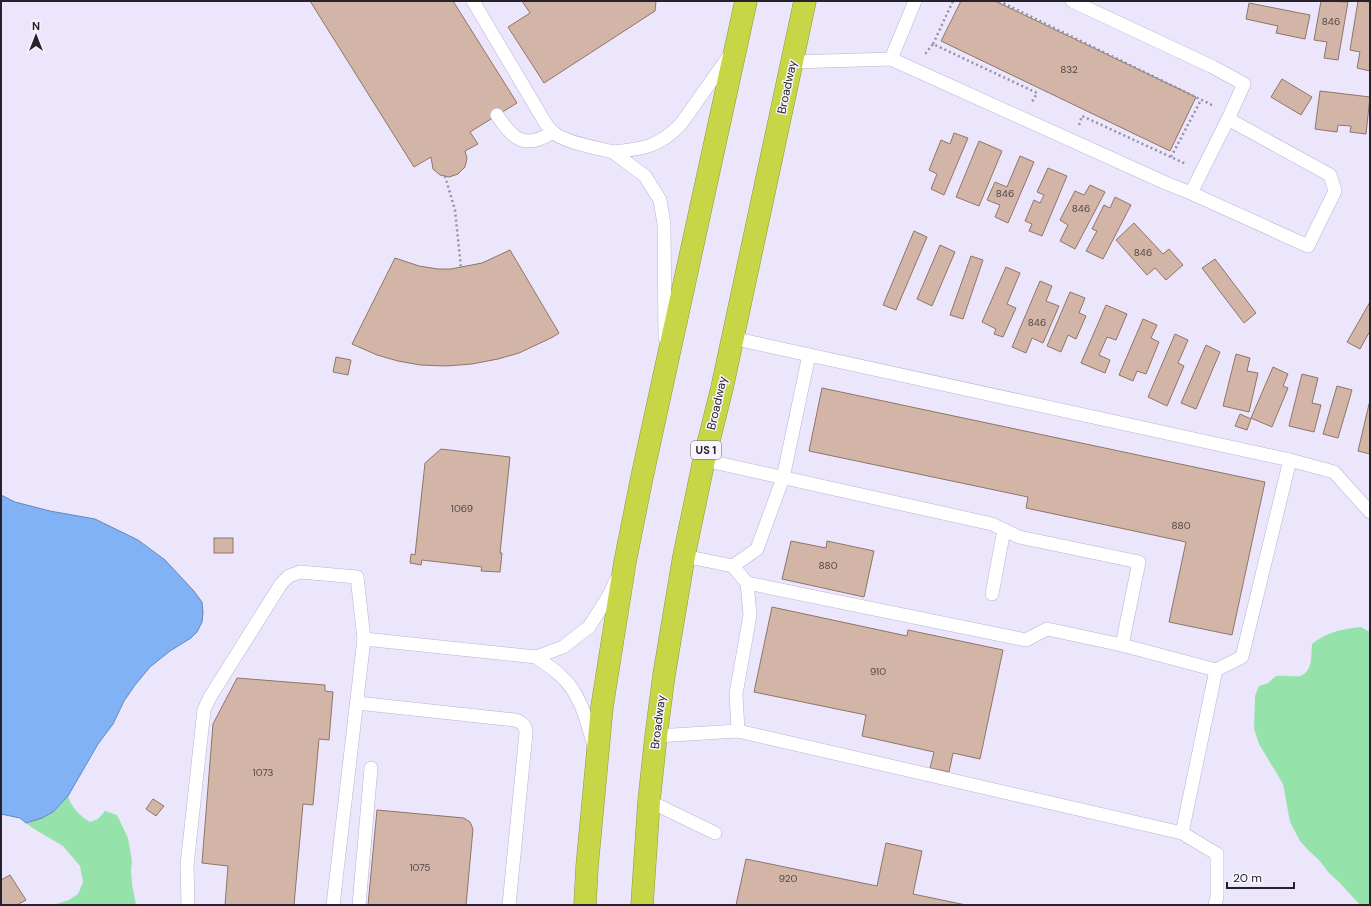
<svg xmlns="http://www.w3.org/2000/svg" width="1371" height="906" font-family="'DM Sans',sans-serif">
  <rect width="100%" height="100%" fill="#ece6fd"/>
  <!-- green -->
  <g fill="#95e3aa">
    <path d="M1361,627L1370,632V905H1360L1339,882L1329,873L1319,860L1308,850L1300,841L1290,822L1283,784L1259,744L1254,729L1255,696L1259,686L1268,683L1276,676C1282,675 1295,677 1300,676C1313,672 1311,655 1312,644C1326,632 1343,629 1361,627Z"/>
    <path d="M68,796C71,807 80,816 90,822L98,819L105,811L117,815L128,838L132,861L131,869L132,884L136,905H53L69,900L78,894L83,882L80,866L63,846L34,829L26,823L42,818L53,812Z"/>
  </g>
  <!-- water -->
  <polygon fill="#81b2f5" stroke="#6587b9" points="1,495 15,502 50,511 95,519 138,540 165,560 193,590 202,602 203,613 202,622 197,632 191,638 170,651 150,667 135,685 124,701 113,724 98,744 68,796 53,812 42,818 26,823 20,818 1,814"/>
  <!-- building -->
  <g fill="#d2b5a6" stroke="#907567">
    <polygon points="310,1 453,1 517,103 470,132 478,144 465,151 467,158 466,163 465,167 458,174 449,177 440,175 433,169 431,157 414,167"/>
    <polygon points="522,1 656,1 655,11 544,83 508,27 530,13"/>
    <polygon points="961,1 995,1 1196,97 1170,151 941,41"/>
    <polygon points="1321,1 1348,2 1338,60 1324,58 1327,42 1314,40"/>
    <polygon points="1358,1 1370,2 1370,71 1357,68 1360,52 1350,50"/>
    <polygon points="1249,3 1310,15 1305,39 1276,33 1278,26 1246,19"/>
    <polygon points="1282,79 1312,97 1301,115 1271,97"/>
    <polygon points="1320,91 1370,97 1366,134 1350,132 1351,126 1338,125 1337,132 1315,129"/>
    <polygon points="954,133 968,138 944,195 931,189 937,174 929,170 941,140 950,144"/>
    <polygon points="979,141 1002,151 979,206 956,197"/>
    <polygon points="1020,156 1034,162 1008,223 995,217 1000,205 987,200 995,182 1007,187"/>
    <polygon points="1048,168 1067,176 1042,236 1029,231 1032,224 1025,221 1034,200 1040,203 1044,195 1037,192"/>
    <polygon points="1090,185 1105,192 1075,249 1060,241 1068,225 1060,220 1075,191 1084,195"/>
    <polygon points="1115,197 1131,205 1103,259 1086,251 1097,231 1092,229 1104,205 1110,208"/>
    <polygon points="1134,223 1163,254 1169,249 1183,265 1166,280 1155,268 1147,275 1116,240"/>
    <polygon points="914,231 927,237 896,310 883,305"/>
    <polygon points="940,245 955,252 932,306 917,299"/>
    <polygon points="510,250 559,333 553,337 519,353 498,359 472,364 446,366 420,365 398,361 377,355 352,344 395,258 419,266 438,269 451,269 482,263"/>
    <polygon points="971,256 983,260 963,319 950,315"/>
    <polygon points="1215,259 1256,313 1244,323 1202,268"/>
    <polygon points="1006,267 1020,273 1007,304 1016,308 1003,337 994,334 996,329 982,322"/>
    <polygon points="1040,281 1052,286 1046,301 1059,306 1043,343 1032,338 1026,353 1012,347"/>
    <polygon points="1070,292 1085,298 1079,313 1086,316 1076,339 1068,335 1061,352 1047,346"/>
    <polygon points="1370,302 1370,331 1360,349 1347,342"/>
    <polygon points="1106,305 1127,314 1116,340 1107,337 1099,355 1110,360 1105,373 1081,363"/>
    <polygon points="1143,319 1157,325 1151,338 1159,342 1146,374 1137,371 1133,381 1119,375"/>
    <polygon points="1175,334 1188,340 1178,363 1184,366 1167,406 1148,397"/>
    <polygon points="1206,345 1220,352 1196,409 1181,403"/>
    <polygon points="1236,354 1250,358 1247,371 1258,373 1249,412 1223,406"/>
    <polygon points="336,357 351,360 348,375 333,372"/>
    <polygon points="1273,367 1288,374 1283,386 1288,388 1272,427 1251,418"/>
    <polygon points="1302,374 1318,378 1312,403 1321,405 1314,432 1289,426"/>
    <polygon points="1337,386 1352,390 1338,438 1323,434"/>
    <polygon points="822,388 1265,482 1232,635 1169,622 1186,542 1026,508 1028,497 809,451"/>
    <polygon points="1370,400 1370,454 1358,451"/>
    <polygon points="1240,414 1251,419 1247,430 1235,426"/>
    <polygon points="441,449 510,457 500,553 502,553 500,572 481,571 482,567 422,560 421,565 410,563 411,554 415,555 425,463"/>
    <rect x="214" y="538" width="19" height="15"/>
    <polygon points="791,541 826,548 827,541 874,551 864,597 782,579"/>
    <polygon points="772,607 907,636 908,630 1003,650 980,759 953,753 949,772 930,768 934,752 862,736 866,715 754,692"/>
    <polygon points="237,678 325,685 325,691 333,692 329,740 319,739 313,805 303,804 294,905 225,905 228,866 202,863 213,724"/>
    <polygon points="153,799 164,806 156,816 146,809"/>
    <polygon points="377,810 464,818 470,822 473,829 466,905 368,905"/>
    <polygon points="886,843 922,851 913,894 966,905 736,905 746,859 877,886"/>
    <polygon points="10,875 26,900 17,905 1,905 1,880"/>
  </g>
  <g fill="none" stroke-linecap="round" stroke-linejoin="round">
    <!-- lane casing -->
    <g stroke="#bab2ce" stroke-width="14">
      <g id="lane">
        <path d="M473,1L543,119C546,124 549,129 553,132C562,142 598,148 613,152"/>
        <polyline points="891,59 915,1"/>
        <polyline points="793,62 891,59 1168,184 1191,193 1308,246 1335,191 1330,175 1228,119 1244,84 1213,67 1072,1"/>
        <path d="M497,115C513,140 525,150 553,132"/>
        <polyline points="1191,193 1228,119"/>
        <path d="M665,338L664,224L660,200L645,176L613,152C643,149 659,147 681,124L729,56"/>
        <polyline points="732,338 1290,460"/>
        <polyline points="704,460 992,524 1019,537 1139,562 1122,645 1216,670"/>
        <polyline points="684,556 733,566 747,583 1026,640 1047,629 1122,645"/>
        <polyline points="733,566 757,549 783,478 809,355"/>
        <polyline points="992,594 1004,530"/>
        <polyline points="364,639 536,657 563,647 589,627 608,597 616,580"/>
        <path d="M536,657C544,663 554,669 561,676C581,694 587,722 594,746"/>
        <path d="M357,703L515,720C522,722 526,726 526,733L509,905"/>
        <polyline points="738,731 736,694 750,615 747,583"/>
        <polyline points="656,736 738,731 1182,833 1216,670 1242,657 1290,460 1334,472 1370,512"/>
        <polyline points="649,801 715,833"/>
        <polyline points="1182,833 1217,854 1217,897 1215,905"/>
        <polyline points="188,905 187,865 204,710 210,697 281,584 289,576 300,572 357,577 364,639 333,905"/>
        <polyline points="359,905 371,768"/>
      </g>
    </g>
    <!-- highway casing -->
    <g stroke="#8e973d" stroke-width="23">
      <g id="highway">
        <polyline points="585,905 587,867 602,707 625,562 642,477 746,1"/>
        <polyline points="642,905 649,801 656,736 664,675 684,556 704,460 722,388 805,1"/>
      </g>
    </g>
    <!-- path -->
    <g stroke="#9590a1" stroke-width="2.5" stroke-dasharray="2 3" stroke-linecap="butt">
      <polyline points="999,1 1214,106"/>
      <polyline points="933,44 953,1"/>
      <polyline points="925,53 926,53 933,44 1037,93 1032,102"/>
      <polyline points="1079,125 1082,116 1186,164"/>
      <polyline points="1171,157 1201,100"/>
      <polyline points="445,176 455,210 461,268"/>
    </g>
    <!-- lane -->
    <use href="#lane" stroke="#fff" stroke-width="13"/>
    <!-- highway -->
    <use href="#highway" stroke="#c7d646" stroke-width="22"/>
  </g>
  <g text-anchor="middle" stroke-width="3" stroke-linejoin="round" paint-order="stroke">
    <!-- number labels -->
    <g font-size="10" fill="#50474a">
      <text x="1331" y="25">846</text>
      <text x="1069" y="73">832</text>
      <text x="1005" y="197">846</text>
      <text x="1081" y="212">846</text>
      <text x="1143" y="256">846</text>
      <text x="1037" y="326">846</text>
      <text x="462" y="512">1069</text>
      <text x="1181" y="529">880</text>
      <text x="828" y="569">880</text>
      <text x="878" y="675">910</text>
      <text x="263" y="776">1073</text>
      <text x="420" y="871">1075</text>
      <text x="788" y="882">920</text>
    </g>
    <!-- shield labels -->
    <rect fill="#f8f6fc" stroke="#64626a" stroke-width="1" x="691" y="441" width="30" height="18" rx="3"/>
    <g font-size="11" font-weight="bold" fill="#25222c">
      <text x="706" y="454">US 1</text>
    </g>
    <!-- street labels -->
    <g font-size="12" fill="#25222c" stroke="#f8f6fc">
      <text transform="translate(787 87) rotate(-78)" y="4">Broadway</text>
      <text transform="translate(717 403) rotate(-77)" y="4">Broadway</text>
      <text transform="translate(658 722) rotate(-83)" y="4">Broadway</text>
    </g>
  </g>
  <!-- border -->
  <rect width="1371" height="906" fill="none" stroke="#25222c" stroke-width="4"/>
  <!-- north arrow -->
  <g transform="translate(36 36)" stroke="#f8f6fc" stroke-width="3" paint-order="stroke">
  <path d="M0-3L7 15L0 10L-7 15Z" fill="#25222c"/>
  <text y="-6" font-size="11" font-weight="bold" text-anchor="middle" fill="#25222c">N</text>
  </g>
  <!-- scale -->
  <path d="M1227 882v6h67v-6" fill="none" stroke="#25222c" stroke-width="2"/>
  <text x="1233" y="882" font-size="12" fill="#25222c" stroke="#f8f6fc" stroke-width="3" paint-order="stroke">20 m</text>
</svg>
